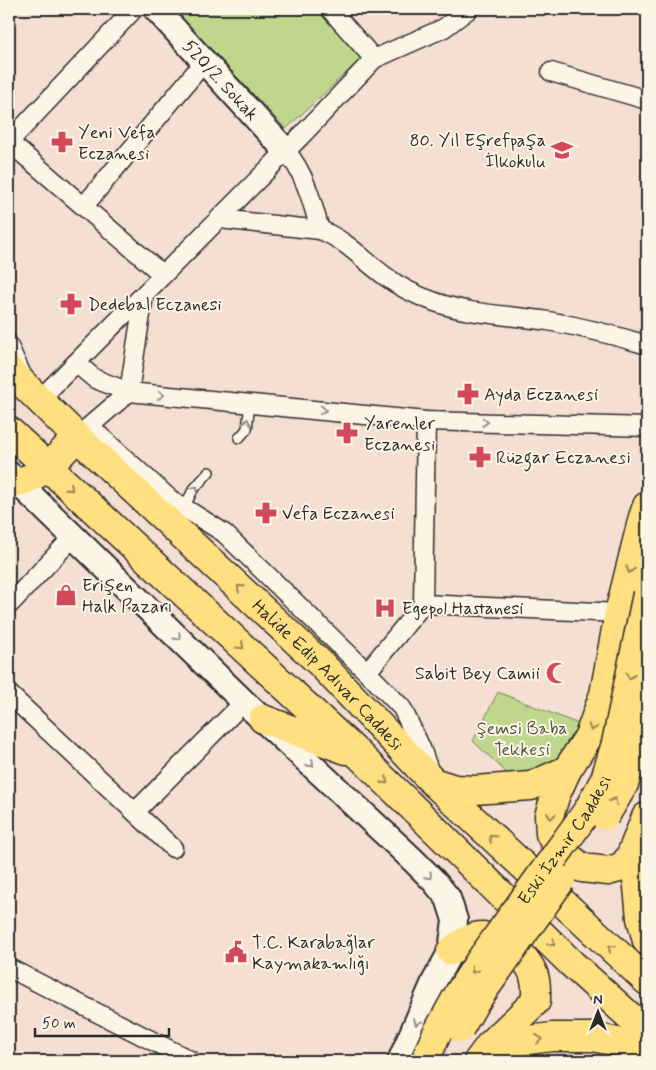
<svg xmlns="http://www.w3.org/2000/svg" width="656" height="1070" font-family="Mynerve,sans-serif">
  <rect width="100%" height="100%" fill="#f5ded2"/>
  <filter id="ink" filterUnits="userSpaceOnUse"><feTurbulence type="fractalNoise" baseFrequency=".02" numOctaves="2"/><feDisplacementMap in="SourceGraphic" scale="10" xChannelSelector="R" yChannelSelector="G"/><feConvolveMatrix kernelMatrix="1 2 1 2 8 2 1 2 1" color-interpolation-filters="sRGB"/></filter>
  <g filter="url(#ink)">
    <!-- green -->
    <g fill="#bfd78d" stroke="#75815c">
      <polygon points="173,9 319,9 364,56 286,129"/>
      <polygon points="498,692 581,725 554,771 510,776 473,741"/>
    </g>
    <g fill="none" stroke-linecap="round" stroke-linejoin="round">
      <!-- lane casing -->
      <g stroke="#2b2b2b" stroke-width="12">
        <g id="lane">
          <polyline points="9,336 26,373"/>
          <polyline points="239,438 247,429 250,403"/>
          <polyline points="184,508 193,490 209,472"/>
        </g>
      </g>
      <!-- street casing -->
      <g stroke="#2b2b2b" stroke-width="21">
        <g id="street">
          <polyline points="134,9 9,142 163,275"/>
          <polyline points="330,9 374,59"/>
          <polyline points="551,72 647,100"/>
          <path d="M286,151C306,175 312,202 320,230"/>
          <polyline points="84,206 204,62"/>
          <path d="M220,219L320,230C346,240 363,260 385,276C399,287 418,296 435,302C471,315 511,315 548,321C582,327 614,335 647,345"/>
          <polyline points="76,363 95,379 129,392 144,295"/>
          <polyline points="39,400 300,137 374,59 444,28 469,9"/>
          <polyline points="90,427 170,499 224,533 367,672 402,708 421,748 430,773"/>
          <polyline points="77,437 129,392 426,421 647,427"/>
          <polyline points="423,604 426,421"/>
          <polyline points="9,605 74,536"/>
          <polyline points="367,672 423,604 619,613"/>
          <polyline points="9,694 173,848"/>
          <polyline points="135,812 244,702"/>
          <polyline points="9,968 192,1061"/>
        </g>
      </g>
      <!-- secondary casing -->
      <g stroke="#2b2b2b" stroke-width="28">
        <g id="secondary">
          <path id="s1" d="M156,9L286,151"/>
          <polyline points="9,474 244,702 411,858 434,881 448,898 455,920 451,951 434,982 400,1061"/>
        </g>
      </g>
      <!-- primary casing -->
      <g stroke="#2b2b2b" stroke-width="31">
        <g id="primary">
          <path id="s2" d="M9,370L77,437L321,664L433,782L647,981"/>
          <polyline points="9,431 358,754 572,964 647,1032"/>
          <path d="M17,482C42,478 60,454 77,437"/>
          <polyline points="263,719 346,750"/>
          <polyline points="567,770 556,794 549,816 550,834 558,848 582,868 608,871 622,867 630,857 646,817"/>
          <polyline points="433,782 455,789 475,790 531,786 567,770 589,736 604,694 619,613 643,517 647,506"/>
          <polyline points="643,841 637,877 641,918 647,941"/>
          <path d="M451,951C461,944 470,936 483,936C498,937 523,955 530,967C537,978 536,990 536,1001L490,1045L478,1061"/>
          <polyline points="490,1045 552,1037 593,1037 647,1048"/>
        </g>
      </g>
      <!-- lane -->
      <use href="#lane" stroke="#fcf5e5" stroke-width="9"/>
      <!-- street -->
      <use href="#street" stroke="#fcf5e5" stroke-width="18"/>
      <!-- secondary -->
      <use href="#secondary" stroke="#fcf5e5" stroke-width="24"/>
      <!-- primary -->
      <use href="#primary" stroke="#ffdf80" stroke-width="28"/>
      <!-- primary-bridge casing -->
      <g stroke="#2b2b2b" stroke-width="31" stroke-linecap="butt">
        <g id="primary-bridge">
          <polyline points="605,816 624,784 637,746 647,693"/>
          <polyline points="460,1028 474,1004 561,880"/>
          <path id="s3" d="M425,1061L436,1035L459,993L479,962L588,810L605,779L616,743L647,594"/>
        </g>
      </g>
      <!-- primary-bridge -->
      <use href="#primary-bridge" stroke="#ffdf80" stroke-width="28"/>
    </g>
    <!-- one-way arrows -->
    <defs><path id="oneway-chevron" d="M-2-3.5L2.5 0L-2 3.5" fill="none" stroke-width="1.6" stroke-linecap="round" stroke-linejoin="round" transform="scale(1.25)"/></defs>
    <g stroke="#949088">
      <use href="#oneway-chevron" transform="translate(161 395) rotate(5)"/>
      <use href="#oneway-chevron" transform="translate(323 410) rotate(6)"/>
      <use href="#oneway-chevron" transform="translate(247 422) rotate(-81)"/>
      <use href="#oneway-chevron" transform="translate(485 422) rotate(2)"/>
      <use href="#oneway-chevron" transform="translate(195 489) rotate(-54)"/>
      <use href="#oneway-chevron" transform="translate(178 637) rotate(44)"/>
      <use href="#oneway-chevron" transform="translate(311 764) rotate(43)"/>
      <use href="#oneway-chevron" transform="translate(429 876) rotate(46)"/>
      <use href="#oneway-chevron" transform="translate(417 1022) rotate(113)"/>
    </g>
    <g stroke="#958556">
      <use href="#oneway-chevron" transform="translate(70 488) rotate(43)"/>
      <use href="#oneway-chevron" transform="translate(630 570) rotate(104)"/>
      <use href="#oneway-chevron" transform="translate(240 588) rotate(-137)"/>
      <use href="#oneway-chevron" transform="translate(241 646) rotate(43)"/>
      <use href="#oneway-chevron" transform="translate(630 676) rotate(102)"/>
      <use href="#oneway-chevron" transform="translate(592 728) rotate(109)"/>
      <use href="#oneway-chevron" transform="translate(385 781) rotate(44)"/>
      <use href="#oneway-chevron" transform="translate(614 801) rotate(-60)"/>
      <use href="#oneway-chevron" transform="translate(551 816) rotate(97)"/>
      <use href="#oneway-chevron" transform="translate(492 838) rotate(-137)"/>
      <use href="#oneway-chevron" transform="translate(552 943) rotate(45)"/>
      <use href="#oneway-chevron" transform="translate(611 948) rotate(-137)"/>
      <use href="#oneway-chevron" transform="translate(474 970) rotate(123)"/>
      <use href="#oneway-chevron" transform="translate(539 1039) rotate(-7)"/>
    </g>
  </g>
  <!-- icons -->
  <defs>
    <g id="pharmacy-bare" transform="scale(1.725)"><path d="M-2-6h4v4h4v4h-4v4h-4v-4h-4v-4h4Z" fill="#d1495b" stroke="#fcf5e5" stroke-width="2.5" paint-order="stroke"/></g>
    <g id="school-bare" transform="scale(1.725)"><path d="M0-5L7-2L0 1L-7-2ZM-4 1L0 2.5L4 1V4Q0 6-4 4Z" fill="#d1495b" stroke="#fcf5e5" stroke-width="2.5" paint-order="stroke"/></g>
    <g id="shop-bare" transform="scale(1.725)"><path d="M-5-2.5h2.3a2.7 3.5 0 0 1 5.4 0H5L5.5 6h-11ZM-1.5-2.5h3a1.5 2.3 0 0 0-3 0Z" fill="#d1495b" stroke="#fcf5e5" stroke-width="2.5" paint-order="stroke"/></g>
    <g id="hospital-bare" transform="scale(1.725)"><path d="M-5-5h3v3.5h4V-5h3V5h-3V1.5h-4V5h-3Z" fill="#d1495b" stroke="#fcf5e5" stroke-width="2.5" paint-order="stroke"/></g>
    <g id="mosque-bare" transform="scale(1.725)"><path d="M3.5-4.9A6 6 0 1 0 3.5 4.9A5 5 0 1 1 3.5-4.9Z" fill="#d1495b" stroke="#fcf5e5" stroke-width="2.5" paint-order="stroke"/></g>
    <g id="civic-bare" transform="scale(1.725)"><path d="M-.6-6.5H3V-4.5H.6V-3L4-1V1h2V6H-6V1h2V-1L-.6-3ZM-1.2 2.5V6h2.4V2.5Z" fill="#d1495b" stroke="#fcf5e5" stroke-width="2.5" paint-order="stroke"/></g>
  </defs>
  <g fill-rule="evenodd">
    <use href="#pharmacy-bare" x="62" y="142"/>
    <use href="#school-bare" x="562" y="150"/>
    <use href="#pharmacy-bare" x="71" y="304"/>
    <use href="#pharmacy-bare" x="468" y="394"/>
    <use href="#pharmacy-bare" x="347" y="433"/>
    <use href="#pharmacy-bare" x="480" y="457"/>
    <use href="#pharmacy-bare" x="266" y="513"/>
    <use href="#shop-bare" x="66" y="595"/>
    <use href="#hospital-bare" x="385" y="608"/>
    <use href="#mosque-bare" x="557" y="673"/>
    <use href="#civic-bare" x="236" y="952"/>
  </g>
  <g text-anchor="middle" stroke-width="4" stroke-linejoin="round" paint-order="stroke">
    <!-- street labels -->
    <g font-size="18" fill="#2b2b2b" stroke="#fcf5e5">
      <text dy="6" stroke="none"><textPath href="#s1" startOffset="96">520/2. Sokak</textPath></text>
      <text dy="6" stroke="none"><textPath href="#s2" startOffset="441">Halide Edip Adıvar Caddesi</textPath></text>
      <text dy="6" stroke="none"><textPath href="#s3" startOffset="262">Eski İzmir Caddesi</textPath></text>
    </g>
    <!-- poi labels -->
    <g font-size="18" fill="#2b2b2b" stroke="#fcf5e5" text-anchor="start">
      <text x="78" y="138">Yeni Vefa<tspan x="78" dy="21">Eczanesi</tspan></text>
      <text x="546" y="146" text-anchor="end">80. Yıl Eşrefpaşa<tspan x="546" dy="21">İlkokulu</tspan></text>
      <text x="88" y="310">Dedebal Eczanesi</text>
      <text x="484" y="400">Ayda Eczanesi</text>
      <text x="364" y="429">Yarenler<tspan x="364" dy="21">Eczanesi</tspan></text>
      <text x="496" y="463">Rüzgar Eczanesi</text>
      <text x="282" y="519">Vefa Eczanesi</text>
      <text x="82" y="591">Erişen<tspan x="82" dy="21">Halk Pazarı</tspan></text>
      <text x="402" y="614">Egepol Hastanesi</text>
      <text x="540" y="679" text-anchor="end">Sabit Bey Camii</text>
      <text x="252" y="948">T.C. Karabağlar<tspan x="252" dy="21">Kaymakamlığı</tspan></text>
    </g>
    <!-- park labels -->
    <g font-size="18" fill="#505644" stroke="#fcf5e5">
      <text x="522" y="734">Şemsi Baba<tspan x="522" dy="21">Tekkesi</tspan></text>
    </g>
  </g>
  <!-- margin -->
  <rect width="656" height="1070" fill="none" stroke="#fcf5e5" stroke-width="30"/>
  <rect x="15" y="15" width="626" height="1040" fill="none" stroke="#2b2b2b" stroke-width="2" filter="url(#ink)"/>
  <!-- north arrow -->
  <g transform="translate(598 1012)" stroke="#fcf5e5" stroke-width="4" paint-order="stroke">
  <path d="M0-4L9 19L0 12L-9 19Z" fill="#2b2b2b"/>
  <text y="-8" font-size="14" font-weight="bold" text-anchor="middle" fill="#2b2b2b">N</text>
  </g>
  <!-- scale -->
  <path d="M35 1028v8h134v-8" fill="none" stroke="#2b2b2b" stroke-width="2.5"/>
  <text x="42" y="1028" font-size="15" fill="#2b2b2b" stroke="#fcf5e5" stroke-width="4" paint-order="stroke">50 m</text>
</svg>
